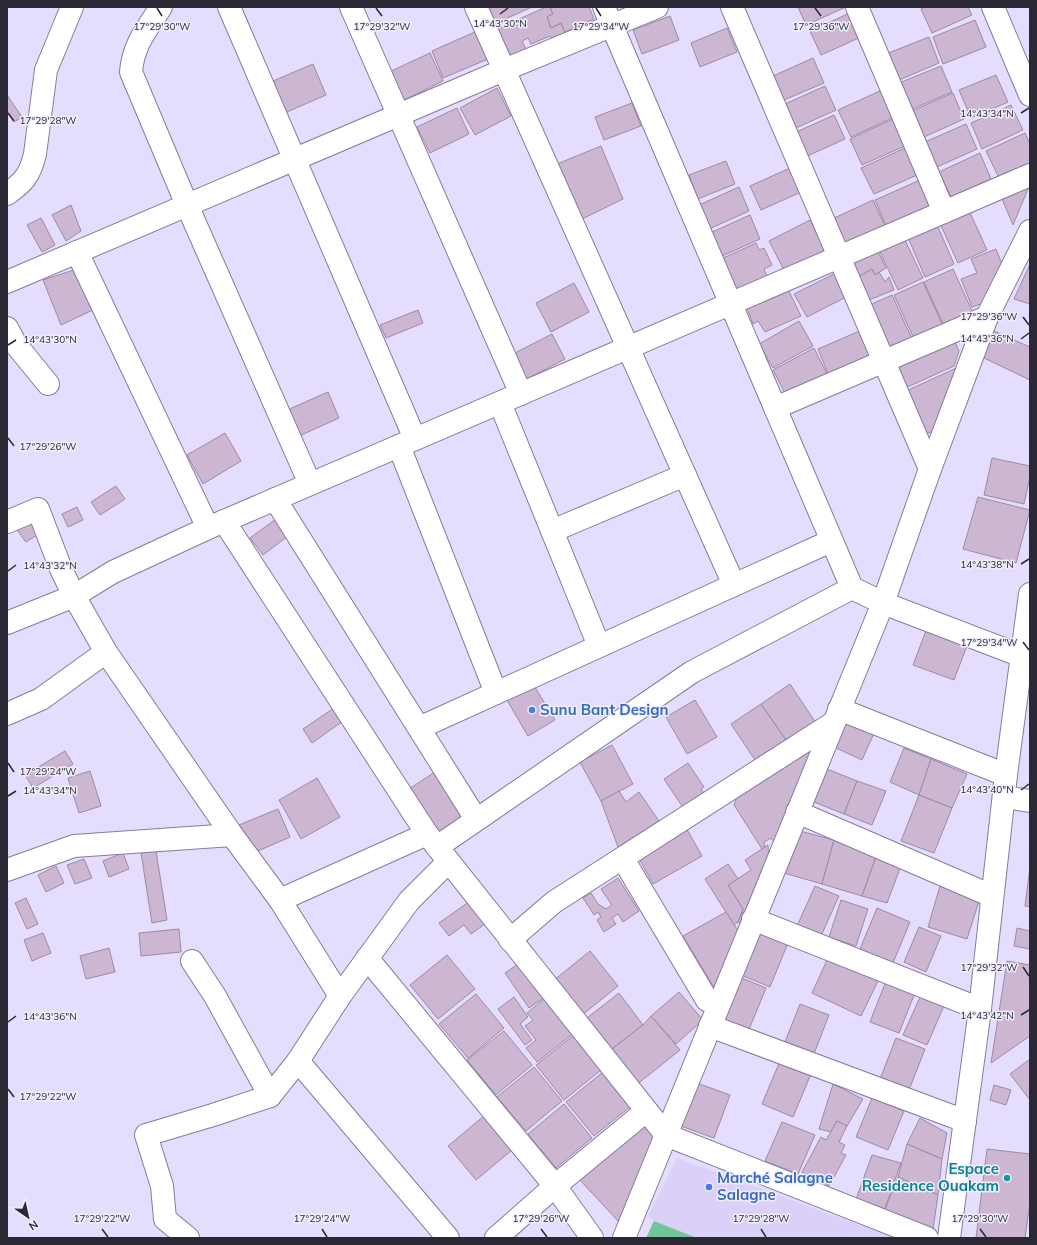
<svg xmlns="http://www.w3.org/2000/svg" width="1037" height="1245" font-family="Mulish,sans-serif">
  <rect width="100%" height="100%" fill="#e5ddfe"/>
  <!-- built -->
  <polygon fill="#dad0f8" points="677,1158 895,1238 697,1238 654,1221 648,1216"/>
  <!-- green -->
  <polygon fill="#72c598" points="654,1221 697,1238 646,1238"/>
  <!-- building -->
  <g fill="#ccb6d2" stroke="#9e89a4">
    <polygon points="487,7 532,7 494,24"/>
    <polygon points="546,7 550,7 553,14 547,17 551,28 561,23 566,34 553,40 550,36 531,44 528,38 522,41 526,49 507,57 495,30"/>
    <polygon points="550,7 589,7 594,19 565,32 561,23 551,28 547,17 553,14"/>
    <polygon points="798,7 846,7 806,25"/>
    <polygon points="926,7 968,7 972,15 932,33 921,9"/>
    <polygon points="850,13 861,37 821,55 810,31"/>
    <polygon points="670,16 679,40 642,54 633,30"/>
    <polygon points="975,20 986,47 943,64 933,37"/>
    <polygon points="727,28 737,52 700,67 691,43"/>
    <polygon points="477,31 488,59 443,78 432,51"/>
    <polygon points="929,37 939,63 897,81 886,54"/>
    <polygon points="430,53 443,81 400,102 387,73"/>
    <polygon points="813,58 824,83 784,100 773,76"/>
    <polygon points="313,64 326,95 280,115 266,84"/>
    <polygon points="941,66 952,92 910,110 899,83"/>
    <polygon points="996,75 1008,102 971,118 959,90"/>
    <polygon points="825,86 836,110 796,128 785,104"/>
    <polygon points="497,88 511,116 475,135 460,108"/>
    <polygon points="882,90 894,117 851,137 838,110"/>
    <polygon points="953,93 964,119 924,137 912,111"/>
    <polygon points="7,95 22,117 14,122 7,112"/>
    <polygon points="632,103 641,126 604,140 595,117"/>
    <polygon points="1011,105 1023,130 982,149 971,123"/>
    <polygon points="457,108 469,134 430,153 417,127"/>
    <polygon points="834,115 845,139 805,157 794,133"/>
    <polygon points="893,119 905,146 862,165 850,139"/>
    <polygon points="966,124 977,149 937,167 925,142"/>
    <polygon points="1025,133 1030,144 1030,163 999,178 986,151"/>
    <polygon points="601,146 623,199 582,219 557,164"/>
    <polygon points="905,148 917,175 874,194 861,168"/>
    <polygon points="980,153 991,179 951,197 939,172"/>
    <polygon points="726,161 735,184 698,199 689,175"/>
    <polygon points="790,168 801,192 761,210 750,186"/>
    <polygon points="920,180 932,208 887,228 875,200"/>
    <polygon points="1030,184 1013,225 1000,194"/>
    <polygon points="739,187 749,211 709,229 699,205"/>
    <polygon points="873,200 886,228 842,247 830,220"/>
    <polygon points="71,205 81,231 66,241 52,215"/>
    <polygon points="967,206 987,250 958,263 938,219"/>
    <polygon points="750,215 760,239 720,257 710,233"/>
    <polygon points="41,218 55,245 42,252 27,225"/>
    <polygon points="810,220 827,254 785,272 769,241"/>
    <polygon points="935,220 954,264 925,277 906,233"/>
    <polygon points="903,236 923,278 898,290 878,248"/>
    <polygon points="756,243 759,250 764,248 772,265 764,269 767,277 736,292 721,259"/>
    <polygon points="876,248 886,268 875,275 872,269 857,278 848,259"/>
    <polygon points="996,249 1002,264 987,302 972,307 961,279 977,273 971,259"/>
    <polygon points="1030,264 1030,304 1014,299"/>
    <polygon points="77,269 95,309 61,325 43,280"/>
    <polygon points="872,269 875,275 879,272 885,282 889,277 894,290 864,302 857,278"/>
    <polygon points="953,269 973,313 944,326 924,282"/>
    <polygon points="836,273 848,296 807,317 794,294"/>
    <polygon points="923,282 943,326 914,339 894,295"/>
    <polygon points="574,283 589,312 551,332 536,303"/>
    <polygon points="786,285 801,316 765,332 758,321 753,324 747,308"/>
    <polygon points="892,295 912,339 883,352 863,308"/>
    <polygon points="418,310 423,323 386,338 380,325"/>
    <polygon points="799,321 813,346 773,368 759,344"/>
    <polygon points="864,329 877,358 830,379 818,349"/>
    <polygon points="994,331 1030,347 1030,380 982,357"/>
    <polygon points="552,334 565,359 527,379 513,354"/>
    <polygon points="954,340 959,351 954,366 903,389 894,367"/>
    <polygon points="814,348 828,376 787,397 773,370"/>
    <polygon points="963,365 938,428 927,434 906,391"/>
    <polygon points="328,392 339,418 297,437 285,411"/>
    <polygon points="225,433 241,461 203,484 187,455"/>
    <polygon points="992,458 1030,466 1030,476 1024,504 984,495"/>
    <polygon points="116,486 125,499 100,515 91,502"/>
    <polygon points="978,497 1030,510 1016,563 963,549"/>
    <polygon points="77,507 83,520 68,527 62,514"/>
    <polygon points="32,515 43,531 26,542 15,527"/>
    <polygon points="276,519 288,536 263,555 250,538"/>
    <polygon points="927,628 968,643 954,680 913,665"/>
    <polygon points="530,679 555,720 528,736 504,695"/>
    <polygon points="790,684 816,723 788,743 761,704"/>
    <polygon points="695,700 717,737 687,754 666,717"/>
    <polygon points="761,704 788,743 757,763 731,724"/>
    <polygon points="334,708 343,721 312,743 303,729"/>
    <polygon points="846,719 875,731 862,760 834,747"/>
    <polygon points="612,745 633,784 601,801 580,762"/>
    <polygon points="808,747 813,754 774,842 771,838 764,842 765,847 762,849 734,805 738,794"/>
    <polygon points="904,748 931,759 919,795 890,782"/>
    <polygon points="65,751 73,764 33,788 25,775"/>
    <polygon points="931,759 967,774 952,808 919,795"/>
    <polygon points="688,763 704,787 701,789 705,795 684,809 664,779"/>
    <polygon points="822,767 857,781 844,814 809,800"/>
    <polygon points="90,771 101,806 79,813 68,778"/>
    <polygon points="435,772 464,816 438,833 409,789"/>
    <polygon points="317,778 340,817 301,839 279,800"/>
    <polygon points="857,781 886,791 872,825 844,814"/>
    <polygon points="619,791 626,802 639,792 659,821 618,847 601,801"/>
    <polygon points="919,795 952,808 934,853 901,841"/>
    <polygon points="278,809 290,837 258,851 239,825"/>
    <polygon points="685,826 702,856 653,884 636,853"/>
    <polygon points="796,830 834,840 822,884 784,873"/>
    <polygon points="834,840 877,854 862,896 822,884"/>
    <polygon points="768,845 769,861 744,924 738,922 743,909 728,885 751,870 745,860"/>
    <polygon points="156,851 167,920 152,923 141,853"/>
    <polygon points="123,853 129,869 109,877 103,861"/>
    <polygon points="877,854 902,863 887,903 862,896"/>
    <polygon points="84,859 92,878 75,884 67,865"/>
    <polygon points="728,864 738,879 728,885 743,909 738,922 734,925 705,879"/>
    <polygon points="56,866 64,883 46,892 38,875"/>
    <polygon points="1030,867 1030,907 1025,906"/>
    <polygon points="618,878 639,911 623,922 618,914 612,918 616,924 604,932 597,920 601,917 598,912 594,915 583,898 591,893 598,904 606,909 612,905 601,889"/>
    <polygon points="815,886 839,896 821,936 797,926"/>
    <polygon points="940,886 980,898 967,939 928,927"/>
    <polygon points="26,898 38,924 27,929 15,903"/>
    <polygon points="473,899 489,921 471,934 464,925 449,936 439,923"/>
    <polygon points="841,900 868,909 856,946 829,937"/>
    <polygon points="877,908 910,922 893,963 860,949"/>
    <polygon points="726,912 739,932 717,987 713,986 683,936"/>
    <polygon points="919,927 941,936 926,972 904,962"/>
    <polygon points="1017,928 1030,931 1030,949 1014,946"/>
    <polygon points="179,929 181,952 141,956 139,933"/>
    <polygon points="759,931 788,943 770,987 741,975"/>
    <polygon points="43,933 51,953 32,961 24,940"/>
    <polygon points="109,948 115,972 86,979 80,956"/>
    <polygon points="590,951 618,986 581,1016 553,981"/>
    <polygon points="447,955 475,989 438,1019 410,985"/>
    <polygon points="828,958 878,981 861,1016 812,993"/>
    <polygon points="1007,961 1030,965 1030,1036 991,1063"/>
    <polygon points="521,962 546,996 529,1008 505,973"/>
    <polygon points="737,976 766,988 748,1032 719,1020"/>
    <polygon points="886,981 915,993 899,1033 870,1022"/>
    <polygon points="679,992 703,1020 676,1044 651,1016"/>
    <polygon points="619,993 643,1025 608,1052 583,1021"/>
    <polygon points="476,994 504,1028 468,1058 439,1024"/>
    <polygon points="921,995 944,1006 927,1045 903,1035"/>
    <polygon points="514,997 528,1017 520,1024 532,1040 525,1045 498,1009"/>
    <polygon points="546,997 574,1033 537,1062 526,1048 536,1040 525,1026 533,1020 527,1013"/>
    <polygon points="800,1004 829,1015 812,1059 783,1047"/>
    <polygon points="651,1016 680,1050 635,1086 608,1052 643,1025"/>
    <polygon points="504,1031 532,1065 496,1095 467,1060"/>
    <polygon points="573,1036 601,1070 564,1100 536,1065"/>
    <polygon points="896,1038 925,1049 909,1090 880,1079"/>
    <polygon points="1030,1059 1030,1100 1010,1074"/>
    <polygon points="780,1061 811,1074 793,1117 762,1104"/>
    <polygon points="534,1067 562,1101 526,1131 497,1097"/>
    <polygon points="603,1072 631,1106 594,1136 566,1102"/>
    <polygon points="694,1082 730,1095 714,1138 678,1125"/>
    <polygon points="833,1084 863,1099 847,1126 837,1121 831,1132 819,1129"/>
    <polygon points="994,1085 1011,1090 1006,1105 990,1100"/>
    <polygon points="872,1098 904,1111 888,1150 856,1137"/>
    <polygon points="564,1104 592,1138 556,1168 528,1134"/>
    <polygon points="484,1116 512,1150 476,1180 448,1146"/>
    <polygon points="920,1118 947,1133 942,1159 907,1144"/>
    <polygon points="837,1121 847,1126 839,1142 845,1145 841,1153 846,1155 829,1186 802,1172 821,1137 826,1140"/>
    <polygon points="782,1122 815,1135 798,1174 765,1161"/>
    <polygon points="648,1124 657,1138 620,1223 578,1178"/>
    <polygon points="907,1144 942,1159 938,1195 898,1177"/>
    <polygon points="987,1149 1030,1154 1030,1202 1025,1238 976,1238"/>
    <polygon points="872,1155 901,1163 883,1214 855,1202"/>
    <polygon points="898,1177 938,1195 933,1229 883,1214"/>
  </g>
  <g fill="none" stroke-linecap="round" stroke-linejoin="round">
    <!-- minor casing -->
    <g stroke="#847c9a" stroke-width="24">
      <g id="minor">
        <path d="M161,7C147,29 133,45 131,72L187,205L310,484"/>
        <polyline points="229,7 415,439"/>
        <polyline points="351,7 521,394"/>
        <polyline points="476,7 734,585"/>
        <polyline points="604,7 852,588 883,603 1022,656"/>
        <polyline points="732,7 930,469"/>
        <polyline points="857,7 944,212"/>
        <path d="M7,194C24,182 30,175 35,154L46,70L72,7"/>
        <polyline points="77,252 208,528"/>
        <polyline points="7,282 504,70 657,7"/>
        <polyline points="7,328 17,346 48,384"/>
        <polyline points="500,403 599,646"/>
        <polyline points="775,408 987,317"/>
        <polyline points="399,446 496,693"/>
        <polyline points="275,499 476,819"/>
        <polyline points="224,521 427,834 666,1135 927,1238"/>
        <polyline points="7,522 38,509 61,569 74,596 106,652 232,835 280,900 340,996"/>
        <polyline points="552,531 685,475"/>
        <polyline points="7,623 74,596 113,572 208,528 1030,175"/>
        <polyline points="839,709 1006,775"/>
        <polyline points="7,714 41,699 106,652"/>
        <polyline points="419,728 831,541"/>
        <polyline points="1004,797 1030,801"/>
        <polyline points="797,812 992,896"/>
        <polyline points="437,847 692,672 852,588"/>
        <polyline points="623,859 707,1000 719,1003"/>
        <polyline points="7,870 74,846 232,835"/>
        <polyline points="280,900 427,834"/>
        <polyline points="753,919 980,1009"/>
        <polyline points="510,940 554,902 833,723"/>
        <polyline points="367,958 555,1186 592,1238"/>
        <polyline points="192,961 215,996 270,1096"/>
        <polyline points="710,1026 965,1121"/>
        <polyline points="298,1061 448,1238"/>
        <polyline points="188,1238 165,1219 162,1186 146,1135 213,1115 270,1096 298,1061 340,996 409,901 448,862"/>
        <polyline points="496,1238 555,1186 646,1111"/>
        <polyline points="624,1238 883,603 930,469 987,317 1030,231"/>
      </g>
    </g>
    <!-- tertiary casing -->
    <g stroke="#847c9a" stroke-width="24">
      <g id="tertiary">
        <polyline points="993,7 1030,95"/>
        <polyline points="949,1238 980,1009 1006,775 1030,594"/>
      </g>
    </g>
    <!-- minor -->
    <use href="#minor" stroke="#fff" stroke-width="22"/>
    <!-- tertiary -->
    <use href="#tertiary" stroke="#fff" stroke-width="22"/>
  </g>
  <!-- ticks -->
  <path fill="none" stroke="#2b2835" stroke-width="1.5" d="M157,8L162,16M376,8L382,16M596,8L601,16M815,8L821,16M500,14L508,8M8,113L14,121M1021,113L1029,108M1023,317L1029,325M1021,339L1029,333M8,345L16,340M8,438L14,446M1021,564L1029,559M8,571L16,565M1023,642L1029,650M8,763L14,772M1021,790L1029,784M8,796L16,791M1023,967L1029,976M1021,1015L1029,1010M8,1022L16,1016M8,1089L14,1097M102,1229L108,1237M322,1229L327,1237M541,1229L547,1237M761,1229L766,1237M980,1229L986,1237"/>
  <!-- markers -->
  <g fill="#3f7fe0" stroke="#f1eefb" stroke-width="1.5">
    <circle cx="532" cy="710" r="4"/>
    <circle cx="709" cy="1187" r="4"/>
  </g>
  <circle fill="#0f9aa8" stroke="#f1eefb" stroke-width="1.5" cx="1007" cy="1178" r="4"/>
  <g text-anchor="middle" stroke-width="3" stroke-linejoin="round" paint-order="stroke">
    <!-- shop labels -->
    <g font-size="15" font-weight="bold" fill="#366cbe" stroke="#f1eefb" text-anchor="start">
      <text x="540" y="715">Sunu Bant Design</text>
      <text x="717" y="1183">Marché Salagne<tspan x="717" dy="17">Salagne</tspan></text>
    </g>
    <!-- culture labels -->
    <g font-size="15" font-weight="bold" fill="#0d838f" stroke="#f1eefb" text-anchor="end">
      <text x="999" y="1174">Espace<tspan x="999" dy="17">Residence Ouakam</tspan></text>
    </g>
  </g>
  <g font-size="10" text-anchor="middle" fill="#2b2835" stroke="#f1eefb" stroke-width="3" stroke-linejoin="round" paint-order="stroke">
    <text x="500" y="27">14°43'30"N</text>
    <text x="162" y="30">17°29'30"W</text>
    <text x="382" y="30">17°29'32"W</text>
    <text x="601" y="30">17°29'34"W</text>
    <text x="821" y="30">17°29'36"W</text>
    <text x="987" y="117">14°43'34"N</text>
    <text x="48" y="124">17°29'28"W</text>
    <text x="989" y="320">17°29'36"W</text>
    <text x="987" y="342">14°43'36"N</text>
    <text x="50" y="343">14°43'30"N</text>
    <text x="48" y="450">17°29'26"W</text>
    <text x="987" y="568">14°43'38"N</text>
    <text x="50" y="569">14°43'32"N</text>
    <text x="989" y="646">17°29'34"W</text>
    <text x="48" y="775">17°29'24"W</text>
    <text x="987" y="793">14°43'40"N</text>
    <text x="50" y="794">14°43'34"N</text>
    <text x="989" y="971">17°29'32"W</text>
    <text x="987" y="1019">14°43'42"N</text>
    <text x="50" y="1020">14°43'36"N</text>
    <text x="48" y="1100">17°29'22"W</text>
    <text x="102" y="1222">17°29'22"W</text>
    <text x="322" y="1222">17°29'24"W</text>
    <text x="541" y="1222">17°29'26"W</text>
    <text x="761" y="1222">17°29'28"W</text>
    <text x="980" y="1222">17°29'30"W</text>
  </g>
  <!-- border -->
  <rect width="1037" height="1245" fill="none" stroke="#2b2835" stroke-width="16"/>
  <!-- north arrow -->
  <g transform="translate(28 1217) rotate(146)" stroke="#f1eefb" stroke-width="3" paint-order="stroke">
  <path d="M0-3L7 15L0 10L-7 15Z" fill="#2b2835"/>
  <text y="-6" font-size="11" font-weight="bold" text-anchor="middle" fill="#2b2835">N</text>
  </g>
</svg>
